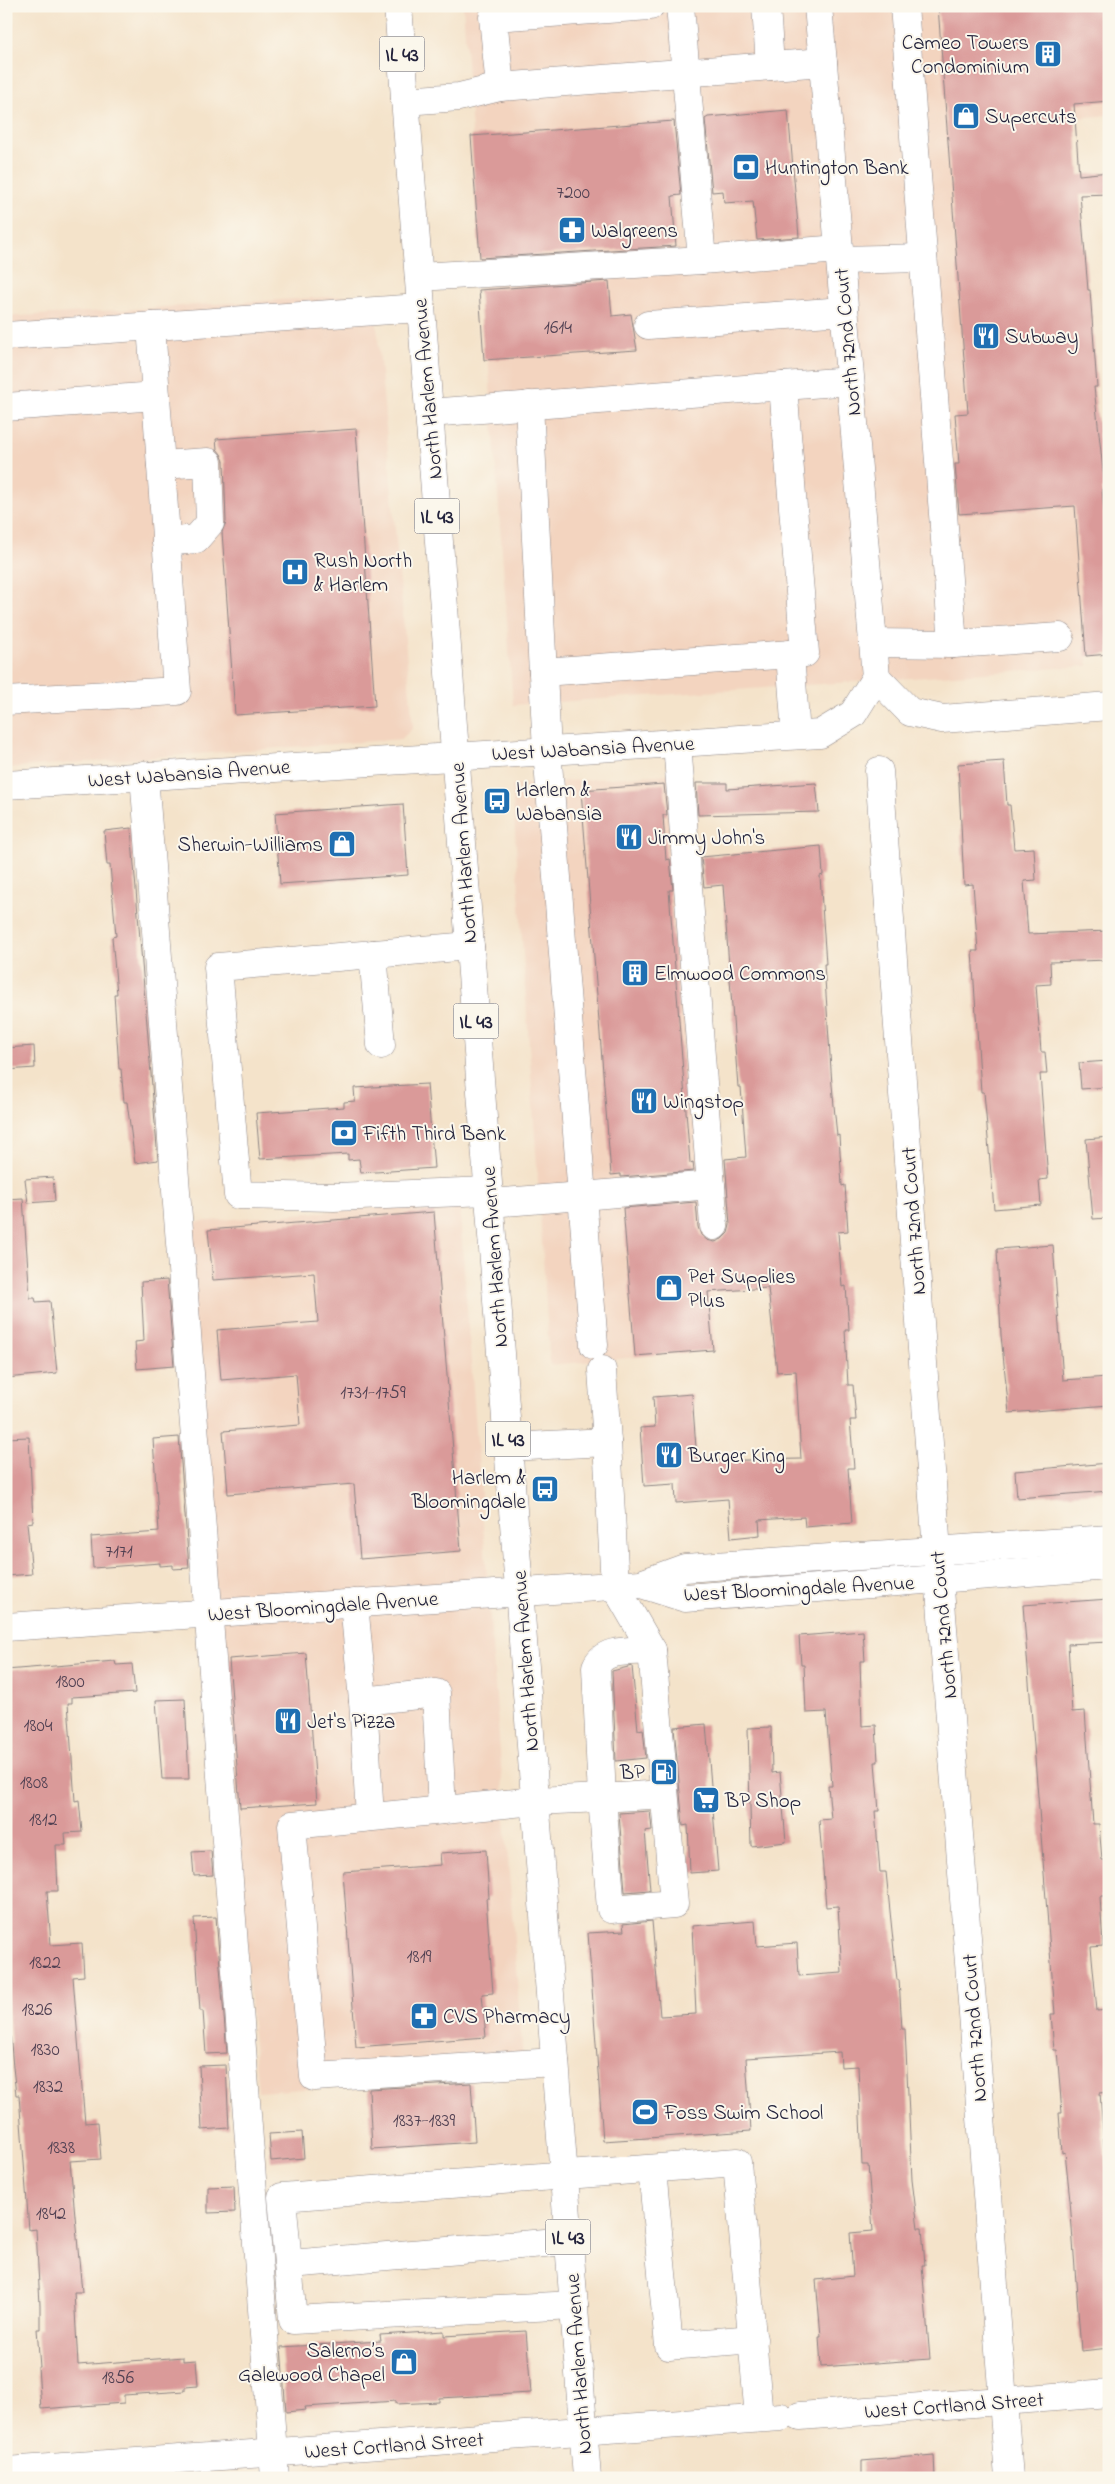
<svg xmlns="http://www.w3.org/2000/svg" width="1115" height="2484" font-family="'Indie Flower',sans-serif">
  <rect width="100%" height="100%" fill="#fbf7ec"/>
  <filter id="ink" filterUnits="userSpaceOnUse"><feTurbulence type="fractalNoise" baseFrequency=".02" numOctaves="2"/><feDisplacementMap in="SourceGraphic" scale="10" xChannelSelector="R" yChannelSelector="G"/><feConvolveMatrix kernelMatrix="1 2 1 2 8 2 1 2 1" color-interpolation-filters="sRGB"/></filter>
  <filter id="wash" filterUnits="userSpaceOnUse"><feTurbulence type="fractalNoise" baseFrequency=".0096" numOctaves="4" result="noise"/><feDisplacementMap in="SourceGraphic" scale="20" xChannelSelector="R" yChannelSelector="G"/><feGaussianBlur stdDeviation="1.12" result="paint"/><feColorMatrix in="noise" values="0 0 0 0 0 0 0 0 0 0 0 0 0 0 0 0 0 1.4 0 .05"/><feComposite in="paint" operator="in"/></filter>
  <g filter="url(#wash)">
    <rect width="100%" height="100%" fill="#f4e3ca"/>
    <!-- built -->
    <g fill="#f3d4bf">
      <polygon points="463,6 1109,6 1109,115 1043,121 1088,666 513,705"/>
      <polygon points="374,294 413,728 401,739 6,768 6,317"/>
      <polygon points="669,774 717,1350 550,1365 512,785"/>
      <polygon points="459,1201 524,2074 258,2092 184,1223"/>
    </g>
    <g id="blocks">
      <!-- building -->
      <g fill="#da9a99">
        <polygon points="938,6 1109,6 1109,101 1074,104 1079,175 1109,172 1109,194 1080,195 1088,290 1090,290 1097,387 1094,387 1105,489 1102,489 1109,567 1109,654 1086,656 1075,506 959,514 955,464 959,464 955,414 968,413"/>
        <polygon points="788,110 799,237 757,240 753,201 724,203 723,191 712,192 705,119 708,117"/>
        <polygon points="674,121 681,195 672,196 676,246 480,258 471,136"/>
        <polygon points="609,281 612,316 631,314 637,350 484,360 479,290"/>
        <polygon points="356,429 375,706 235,715 222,532 226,522 224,461 221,454 217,449 216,439"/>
        <polygon points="1004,761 1007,805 1010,805 1014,849 1034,848 1036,880 1024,881 1028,934 1109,931 1109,960 1050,962 1051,984 1036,985 1041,1052 1045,1052 1047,1074 1040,1074 1048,1179 1039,1180 1041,1205 994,1209 984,1092 981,1092 972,951 978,951 973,884 964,885 958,764"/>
        <polygon points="696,783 727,783 727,789 816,783 819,812 698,815"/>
        <polygon points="664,784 667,815 663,815 666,860 670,859 673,890 669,890 690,1163 693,1162 694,1171 621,1177 621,1174 611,1175 581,790"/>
        <polygon points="403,804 408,875 280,884 275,813"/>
        <polygon points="131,828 158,1160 135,1163 127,1102 124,1102 121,1069 119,1069 114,994 117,994 112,937 116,936 110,865 107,865 104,831"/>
        <polygon points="821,846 823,875 820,876 826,964 824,964 832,1085 837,1136 839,1135 842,1186 845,1185 848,1231 838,1232 842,1287 846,1286 849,1330 845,1330 848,1385 853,1385 856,1420 850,1420 854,1468 848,1468 852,1523 805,1527 804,1517 759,1520 760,1535 731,1538 728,1499 676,1503 675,1484 644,1486 640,1428 655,1427 653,1397 692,1394 697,1461 801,1459 796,1371 777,1372 768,1288 708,1292 713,1350 635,1356 623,1208 696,1202 698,1227 701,1235 707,1240 715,1242 722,1239 728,1233 730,1225 725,1159 746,1157 741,1087 738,1087 723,885 704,887 701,857"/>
        <polygon points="34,1046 35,1068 6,1070 6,1048"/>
        <polygon points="1109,1061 1109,1087 1081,1089 1079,1063"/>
        <polygon points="427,1084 434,1168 361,1173 359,1159 348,1160 348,1154 260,1159 256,1113 344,1107 344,1102 355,1101 354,1088"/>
        <polygon points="1109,1137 1109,1218 1093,1219 1086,1139"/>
        <polygon points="53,1177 55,1201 28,1203 25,1179"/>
        <polygon points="23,1198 30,1298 35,1298 36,1302 50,1301 57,1373 6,1378 6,1199"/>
        <polygon points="434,1212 461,1551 360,1559 354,1484 228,1494 223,1431 300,1425 296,1374 221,1380 217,1330 318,1322 314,1273 213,1280 208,1230"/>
        <polygon points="1053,1245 1063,1380 1109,1377 1109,1405 1009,1413 1001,1335 997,1249"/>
        <polygon points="167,1280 174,1366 137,1369 135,1342 144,1341 141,1282"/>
        <polygon points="29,1437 33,1522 27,1523 32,1574 6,1576 6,1438"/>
        <polygon points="179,1437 189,1568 173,1569 173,1565 160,1566 160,1563 93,1568 91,1537 159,1532 153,1439"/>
        <polygon points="1109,1463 1109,1491 1017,1498 1015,1471"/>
        <polygon points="1109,1599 1109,1642 1068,1644 1072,1712 1085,1711 1093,1824 1099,1824 1102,1860 1107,1860 1109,1889 1109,1896 1100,1896 1103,1946 1091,1947 1097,2011 1109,2010 1109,2092 1100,2093 1106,2167 1109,2167 1109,2348 1081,2351 1070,2200 1065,2152 1062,2153 1059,2113 1062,2113 1057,2050 1054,2050 1051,2014 1055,2014 1023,1605"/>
        <polygon points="863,1631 865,1661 860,1661 862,1726 876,1725 878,1762 875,1762 879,1811 875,1811 880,1872 886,1872 897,1980 899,1980 902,2029 905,2029 912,2180 918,2228 922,2228 925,2265 922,2265 930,2359 821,2367 819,2336 821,2336 816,2280 853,2276 850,2233 873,2231 868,2165 862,2165 858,2066 841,2067 840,2052 746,2058 751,2131 603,2141 588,1933 624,1931 623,1924 652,1921 660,2016 696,2014 692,1926 755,1921 757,1946 797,1943 799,1976 842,1973 838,1906 826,1907 819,1820 831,1819 828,1786 832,1786 826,1712 806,1713 804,1665 801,1665 799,1636"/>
        <polygon points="306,1653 317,1803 240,1808 229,1659"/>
        <polygon points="115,1661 116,1665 132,1664 135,1693 72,1697 72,1703 68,1703 75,1801 79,1800 82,1832 65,1833 66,1845 56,1845 58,1891 47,1891 51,1945 82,1943 84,1976 73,1977 81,2077 85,2123 98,2122 101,2159 70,2161 82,2292 74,2292 78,2365 183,2357 183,2361 196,2360 198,2386 185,2387 185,2391 124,2395 124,2403 41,2409 38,2367 40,2367 37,2329 40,2329 40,2305 36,2229 29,2230 19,2095 16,2095 13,2067 6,1986 6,1670"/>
        <polygon points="632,1666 638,1730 643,1729 646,1758 616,1761 612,1671"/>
        <polygon points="185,1699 189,1779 162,1779 156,1700"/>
        <polygon points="706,1724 718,1871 690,1873 688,1825 683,1826 674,1727"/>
        <polygon points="771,1727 772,1773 780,1772 786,1842 751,1846 748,1728"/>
        <polygon points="650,1811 652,1830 645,1831 650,1890 625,1892 619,1813"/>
        <polygon points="486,1850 489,1898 486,1898 493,1993 482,1994 486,2037 356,2047 343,1872 441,1865 440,1853"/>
        <polygon points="211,1851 213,1875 194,1876 192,1852"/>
        <polygon points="216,1917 227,2053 206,2054 203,2011 200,2011 194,1918"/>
        <polygon points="226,2065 229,2128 202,2130 199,2066"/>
        <polygon points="471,2083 475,2142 372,2149 369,2089"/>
        <polygon points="302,2132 304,2158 271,2161 269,2134"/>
        <polygon points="234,2186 235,2212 208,2213 208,2187"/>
        <polygon points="444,2331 444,2336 526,2331 531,2393 439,2398 439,2402 396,2404 396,2401 305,2407 306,2410 286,2412 281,2347 381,2341 380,2335"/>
        <polygon points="934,2455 935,2478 862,2478 862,2461"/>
      </g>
    </g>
  </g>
  <g filter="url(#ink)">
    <use href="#blocks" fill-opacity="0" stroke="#8b8282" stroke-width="1"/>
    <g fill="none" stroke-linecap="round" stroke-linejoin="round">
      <!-- minor casing -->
      <g stroke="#8b8282" stroke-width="29">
        <g id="minor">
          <polyline points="680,6 702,260"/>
          <polyline points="766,6 770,66"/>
          <polyline points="818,6 876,677"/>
          <polyline points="904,6 953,644"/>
          <polyline points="500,87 493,17 650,6"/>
          <polyline points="405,101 459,97 500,87 823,62"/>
          <polyline points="840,260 923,258"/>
          <polyline points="419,277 702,260 839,249"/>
          <polyline points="648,325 844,311"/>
          <polyline points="6,336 420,308"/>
          <polyline points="529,405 547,750 582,1196 711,1185"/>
          <polyline points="6,407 156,396"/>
          <polyline points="429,413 850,381"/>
          <polyline points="161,465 208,462 210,523 196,539 166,542"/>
          <polyline points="873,643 953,644 1060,637"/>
          <polyline points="790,654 796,735"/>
          <polyline points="543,672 805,653 783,386"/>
          <polyline points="876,677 910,712 942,719 1109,706"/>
          <polyline points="6,701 177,691 151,326"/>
          <polyline points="677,743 714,1226"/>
          <polyline points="879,771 937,1551 1009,2478"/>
          <polyline points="144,775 275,2478"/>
          <polyline points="6,785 820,734 853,714 876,677"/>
          <polyline points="470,946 218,967 238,1195 334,1197 489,1191"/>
          <polyline points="373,954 381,1045"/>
          <polyline points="490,1203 582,1196 594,1345"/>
          <polyline points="508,1447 607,1442 602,1370"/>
          <polyline points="641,1584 685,1598 1109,1566"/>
          <polyline points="354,1603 363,1701"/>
          <polyline points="6,1627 641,1584 685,1568 1109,1539"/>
          <path d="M652,1650C633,1652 604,1647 596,1667L602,1798L664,1794"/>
          <polyline points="370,1817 363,1701 436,1693 442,1810"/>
          <polyline points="555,2062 314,2077 292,1825 535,1801 602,1798 611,1909 674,1904 652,1650 615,1586 607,1442"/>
          <polyline points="652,2169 669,2346 753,2339"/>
          <polyline points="290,2264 569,2241"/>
          <polyline points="574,2305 293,2320 282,2197 737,2162 759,2418"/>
          <polyline points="800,2416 1109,2393"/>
          <polyline points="6,2471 781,2417"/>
        </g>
      </g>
      <!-- major casing -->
      <g stroke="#8b8282" stroke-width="29">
        <polyline id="major" points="398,6 587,2478"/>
      </g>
      <!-- minor -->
      <use href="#minor" stroke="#fff" stroke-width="28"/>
      <!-- major -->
      <use href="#major" stroke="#fff" stroke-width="28"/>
    </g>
  </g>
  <!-- icons -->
  <defs>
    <g id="building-square" transform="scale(1.4375)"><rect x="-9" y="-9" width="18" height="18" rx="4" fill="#1f6fb2" stroke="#fbf7ec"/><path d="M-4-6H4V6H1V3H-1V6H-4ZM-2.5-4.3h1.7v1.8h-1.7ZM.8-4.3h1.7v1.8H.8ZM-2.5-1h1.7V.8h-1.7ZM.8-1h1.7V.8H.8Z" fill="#fff"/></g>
    <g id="shop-square" transform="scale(1.4375)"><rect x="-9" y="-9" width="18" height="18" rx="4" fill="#1f6fb2" stroke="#fbf7ec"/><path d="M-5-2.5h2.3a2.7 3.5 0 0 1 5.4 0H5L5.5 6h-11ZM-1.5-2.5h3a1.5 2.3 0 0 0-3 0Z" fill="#fff"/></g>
    <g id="bank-square" transform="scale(1.4375)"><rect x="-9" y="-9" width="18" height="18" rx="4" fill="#1f6fb2" stroke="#fbf7ec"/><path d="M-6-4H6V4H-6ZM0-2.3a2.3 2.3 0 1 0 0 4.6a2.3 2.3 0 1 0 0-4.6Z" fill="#fff"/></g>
    <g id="pharmacy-square" transform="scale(1.4375)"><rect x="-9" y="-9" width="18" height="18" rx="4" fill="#1f6fb2" stroke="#fbf7ec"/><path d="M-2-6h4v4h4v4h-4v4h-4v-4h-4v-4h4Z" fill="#fff"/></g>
    <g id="restaurant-square" transform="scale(1.4375)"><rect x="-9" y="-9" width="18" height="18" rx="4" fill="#1f6fb2" stroke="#fbf7ec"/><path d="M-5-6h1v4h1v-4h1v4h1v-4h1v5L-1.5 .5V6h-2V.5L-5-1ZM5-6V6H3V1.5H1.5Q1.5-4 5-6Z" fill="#fff"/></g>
    <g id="hospital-square" transform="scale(1.4375)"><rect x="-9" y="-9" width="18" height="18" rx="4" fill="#1f6fb2" stroke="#fbf7ec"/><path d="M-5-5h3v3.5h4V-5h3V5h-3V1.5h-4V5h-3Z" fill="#fff"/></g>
    <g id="bus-square" transform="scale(1.4375)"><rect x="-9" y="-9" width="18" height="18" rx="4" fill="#1f6fb2" stroke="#fbf7ec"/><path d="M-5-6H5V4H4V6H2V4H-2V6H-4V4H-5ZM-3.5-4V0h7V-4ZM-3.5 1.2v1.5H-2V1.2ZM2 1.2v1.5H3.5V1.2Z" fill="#fff"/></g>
    <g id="fuel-square" transform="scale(1.4375)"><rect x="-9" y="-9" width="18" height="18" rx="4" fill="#1f6fb2" stroke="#fbf7ec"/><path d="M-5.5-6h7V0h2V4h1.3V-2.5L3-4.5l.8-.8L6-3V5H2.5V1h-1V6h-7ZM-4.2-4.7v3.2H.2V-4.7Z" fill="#fff"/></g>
    <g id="supermarket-square" transform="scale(1.4375)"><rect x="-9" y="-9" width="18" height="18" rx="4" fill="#1f6fb2" stroke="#fbf7ec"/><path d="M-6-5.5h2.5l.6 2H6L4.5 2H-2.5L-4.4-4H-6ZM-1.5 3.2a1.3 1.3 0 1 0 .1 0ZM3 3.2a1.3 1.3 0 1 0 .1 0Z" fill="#fff"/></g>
    <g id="stadium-square" transform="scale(1.4375)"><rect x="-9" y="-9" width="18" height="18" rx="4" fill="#1f6fb2" stroke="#fbf7ec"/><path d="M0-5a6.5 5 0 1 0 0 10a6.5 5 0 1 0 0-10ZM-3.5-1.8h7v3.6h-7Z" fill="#fff"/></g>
  </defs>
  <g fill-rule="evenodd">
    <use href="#building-square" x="1048" y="54"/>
    <use href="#shop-square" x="966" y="116"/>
    <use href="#bank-square" x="746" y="167"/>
    <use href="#pharmacy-square" x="572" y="230"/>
    <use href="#restaurant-square" x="986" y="336"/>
    <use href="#hospital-square" x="295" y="572"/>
    <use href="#bus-square" x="497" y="801"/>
    <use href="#restaurant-square" x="629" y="837"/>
    <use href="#shop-square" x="342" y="844"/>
    <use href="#building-square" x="635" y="973"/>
    <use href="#restaurant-square" x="644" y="1101"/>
    <use href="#bank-square" x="344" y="1133"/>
    <use href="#shop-square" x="669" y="1288"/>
    <use href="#restaurant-square" x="669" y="1455"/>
    <use href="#bus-square" x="545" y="1489"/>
    <use href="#restaurant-square" x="288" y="1721"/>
    <use href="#fuel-square" x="664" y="1772"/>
    <use href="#supermarket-square" x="706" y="1800"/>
    <use href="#pharmacy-square" x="424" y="2016"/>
    <use href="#stadium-square" x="645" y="2112"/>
    <use href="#shop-square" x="404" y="2362"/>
  </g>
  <g text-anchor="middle" stroke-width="4" stroke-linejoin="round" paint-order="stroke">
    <!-- number labels -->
    <g font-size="19" fill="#504052">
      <text x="573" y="198">7200</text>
      <text x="558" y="333">1614</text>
      <text x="373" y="1398">1731-1759</text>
      <text x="119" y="1557">7171</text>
      <text x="70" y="1687">1800</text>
      <text x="38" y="1731">1804</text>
      <text x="34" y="1788">1808</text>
      <text x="43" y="1825">1812</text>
      <text x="419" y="1962">1819</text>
      <text x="45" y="1968">1822</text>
      <text x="37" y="2015">1826</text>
      <text x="45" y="2055">1830</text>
      <text x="48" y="2092">1832</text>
      <text x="424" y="2126">1837-1839</text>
      <text x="61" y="2153">1838</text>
      <text x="51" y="2219">1842</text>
      <text x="118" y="2383">1856</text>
    </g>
    <!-- shield labels -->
    <g fill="#fbf7ec" stroke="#636270" stroke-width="1">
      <rect x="379.5" y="36.5" width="45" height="35" rx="4"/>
      <rect x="414.5" y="498.5" width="45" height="35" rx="4"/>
      <rect x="453.5" y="1003.5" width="45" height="35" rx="4"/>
      <rect x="485.5" y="1421.5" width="45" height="35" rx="4"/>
      <rect x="545.5" y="2219.5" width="45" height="35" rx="4"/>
    </g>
    <g font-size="20" font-weight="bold" fill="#22223b">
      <text x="402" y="61">IL 43</text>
      <text x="437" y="523">IL 43</text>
      <text x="476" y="1028">IL 43</text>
      <text x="508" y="1446">IL 43</text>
      <text x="568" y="2244">IL 43</text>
    </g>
    <!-- poi labels -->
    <g font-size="21" fill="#22223b" stroke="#fbf7ec" text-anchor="start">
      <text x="1029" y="49" text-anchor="end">Cameo Towers<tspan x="1029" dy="24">Condominium</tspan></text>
      <text x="985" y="123">Supercuts</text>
      <text x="765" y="174">Huntington Bank</text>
      <text x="591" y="237">Walgreens</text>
      <text x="1005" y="343">Subway</text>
      <text x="314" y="567">Rush North<tspan x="314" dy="24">&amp; Harlem</tspan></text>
      <text x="516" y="796">Harlem &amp;<tspan x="516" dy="24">Wabansia</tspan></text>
      <text x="648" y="844">Jimmy John's</text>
      <text x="323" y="851" text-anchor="end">Sherwin-Williams</text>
      <text x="654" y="980">Elmwood Commons</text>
      <text x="663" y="1108">Wingstop</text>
      <text x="363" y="1140">Fifth Third Bank</text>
      <text x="688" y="1283">Pet Supplies<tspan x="688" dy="24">Plus</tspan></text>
      <text x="688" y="1462">Burger King</text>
      <text x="526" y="1484" text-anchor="end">Harlem &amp;<tspan x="526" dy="24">Bloomingdale</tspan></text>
      <text x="307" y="1728">Jet's Pizza</text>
      <text x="645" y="1779" text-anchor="end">BP</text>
      <text x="725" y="1807">BP Shop</text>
      <text x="443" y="2023">CVS Pharmacy</text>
      <text x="664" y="2119">Foss Swim School</text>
      <text x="385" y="2357" text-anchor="end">Salerno’s<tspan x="385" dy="24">Galewood Chapel</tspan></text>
    </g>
    <!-- street labels -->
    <g font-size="21" fill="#22223b" stroke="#fbf7ec">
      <text transform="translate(847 342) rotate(-95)" y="7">North 72nd Court</text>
      <text transform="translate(427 389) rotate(-95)" y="7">North Harlem Avenue</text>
      <text transform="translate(593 748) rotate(-3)" y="7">West Wabansia Avenue</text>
      <text transform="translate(189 773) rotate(-4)" y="7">West Wabansia Avenue</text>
      <text transform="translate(463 853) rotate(-94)" y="7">North Harlem Avenue</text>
      <text transform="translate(913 1221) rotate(-94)" y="7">North 72nd Court</text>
      <text transform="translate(494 1257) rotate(-94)" y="7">North Harlem Avenue</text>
      <text transform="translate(799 1588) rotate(-3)" y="7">West Bloomingdale Avenue</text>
      <text transform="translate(323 1606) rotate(-4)" y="7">West Bloomingdale Avenue</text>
      <text transform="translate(943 1625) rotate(-95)" y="7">North 72nd Court</text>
      <text transform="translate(525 1661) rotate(-94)" y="7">North Harlem Avenue</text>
      <text transform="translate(974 2028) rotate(-94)" y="7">North 72nd Court</text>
      <text transform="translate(578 2364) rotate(-94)" y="7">North Harlem Avenue</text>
      <text transform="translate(954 2405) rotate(-4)" y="7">West Cortland Street</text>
      <text transform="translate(394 2445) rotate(-4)" y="7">West Cortland Street</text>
    </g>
  </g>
  <!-- margin -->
  <rect width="1115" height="2484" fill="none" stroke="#fbf7ec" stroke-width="25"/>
</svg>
